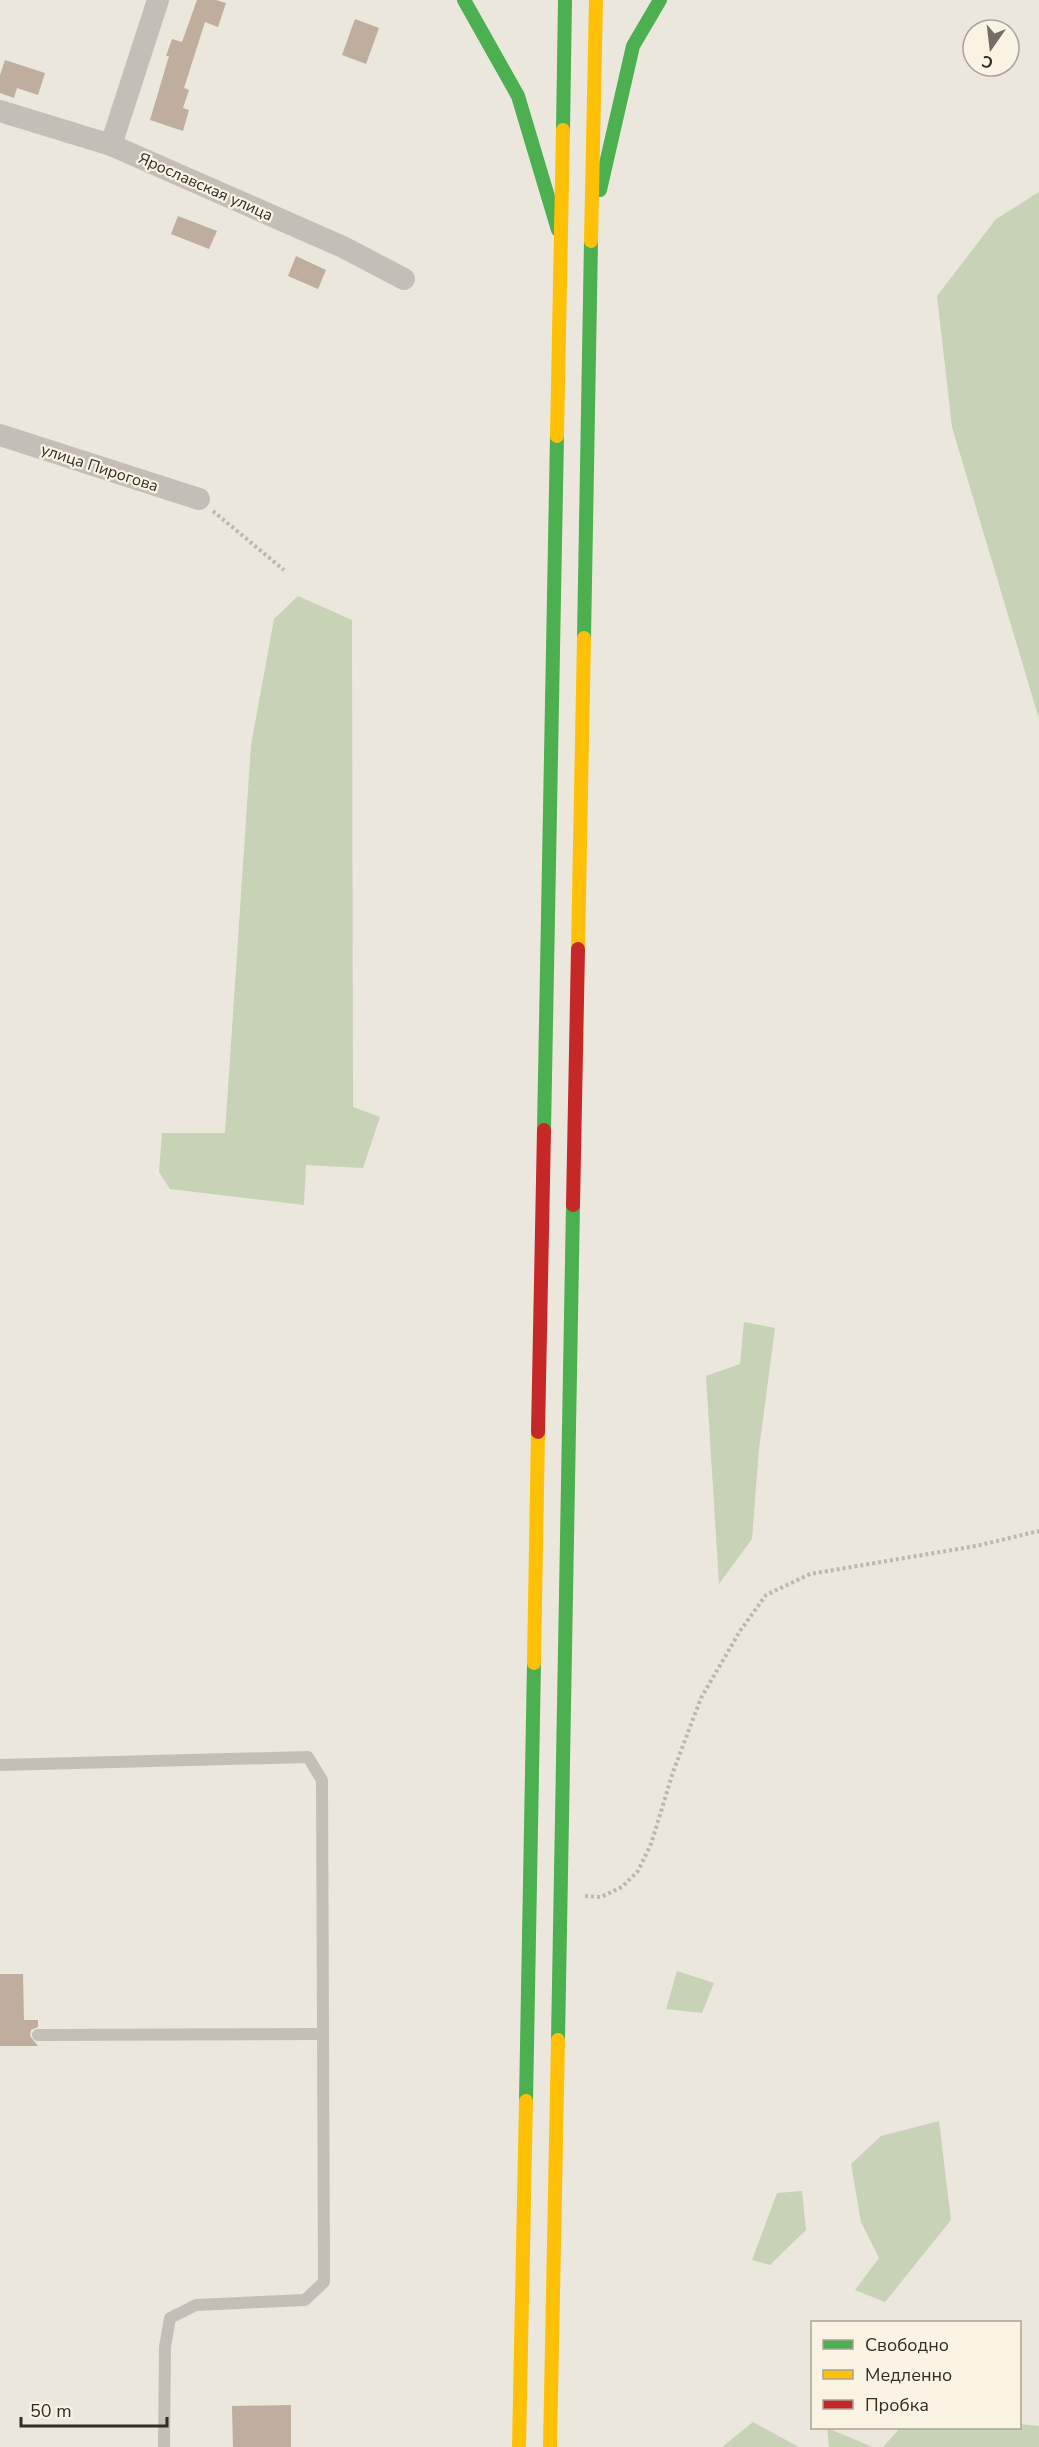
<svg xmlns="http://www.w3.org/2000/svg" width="1039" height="2447" font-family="'Nunito Sans',sans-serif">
  <rect width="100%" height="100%" fill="#ebe7dd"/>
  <!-- green -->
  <g fill="#c8d2b6">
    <polygon points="1039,192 1039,719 952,427 937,296 996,219"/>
    <polygon points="298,596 352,620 353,1107 380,1117 363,1168 306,1165 304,1205 170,1189 159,1172 162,1133 225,1133 251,745 274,619"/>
    <polygon points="744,1322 775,1328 759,1449 752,1539 719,1584 706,1376 740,1364"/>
    <polygon points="677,1971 714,1983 702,2013 666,2009"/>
    <polygon points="939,2121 951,2220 885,2302 855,2290 879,2258 861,2222 851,2164 881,2136"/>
    <polygon points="802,2191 806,2230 770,2265 752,2260 777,2193"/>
    <polygon points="753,2422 799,2447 722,2447"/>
    <polygon points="1020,2424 1039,2426 1039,2447 883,2447 900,2428 1020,2428"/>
    <polygon points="827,2428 873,2447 829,2447"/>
  </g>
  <!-- building -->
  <g fill="#bfad9e">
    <polygon points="197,0 216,0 226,3 218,27 205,22 184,88 189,90 183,108 189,110 183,131 150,120 169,56 166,56 172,39 182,42"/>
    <polygon points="355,19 379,28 366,64 342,55"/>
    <polygon points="5,60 45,73 38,95 17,88 14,98 0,93 0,75"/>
    <polygon points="178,216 217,231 209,249 171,234"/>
    <polygon points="296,256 326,270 318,289 288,276"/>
    <polygon points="0,1974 23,1974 24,2020 38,2020 38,2027 31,2030 30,2036 38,2046 0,2046"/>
    <polygon points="291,2405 291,2447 233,2447 232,2406"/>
  </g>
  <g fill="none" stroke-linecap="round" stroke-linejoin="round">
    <!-- path -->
    <g stroke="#bcb7af" stroke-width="4" stroke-dasharray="3 3" stroke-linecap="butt">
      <polyline points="213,511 284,570"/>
      <polyline points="585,1896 601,1897 622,1887 638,1871 651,1844 673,1772 701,1698 740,1631 766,1595 810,1574 976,1546 1039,1531"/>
    </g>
    <!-- lane -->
    <g stroke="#c4bfb6" stroke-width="12">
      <polyline points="0,1765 308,1757 322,1780 324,2282 305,2300 196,2305 170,2318 165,2347 164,2447"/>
      <polyline points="38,2035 323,2034"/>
    </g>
    <!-- street -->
    <g stroke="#c4bfb6" stroke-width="22">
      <polyline points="0,111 111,145 343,247 404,279"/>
      <polyline points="111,145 158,0"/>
      <polyline points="0,435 199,499"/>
    </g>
    <!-- fast -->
    <g stroke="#4caf50" stroke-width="14">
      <polyline points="464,0 518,96 558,230"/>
      <polyline points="563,130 565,0"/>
      <polyline points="600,190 633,46 660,0"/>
      <polyline points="584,638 591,241"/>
      <polyline points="544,1130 557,436"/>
      <polyline points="558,2040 573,1205"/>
      <polyline points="526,2101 534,1663"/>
    </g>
    <!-- slow -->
    <g stroke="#ffc107" stroke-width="14">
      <polyline points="591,241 596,0"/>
      <polyline points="557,436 563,130"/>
      <polyline points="578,949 584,638"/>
      <polyline points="534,1663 538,1432"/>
      <polyline points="519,2447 526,2101"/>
      <polyline points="550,2447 558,2040"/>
    </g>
    <!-- jam -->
    <g stroke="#c62828" stroke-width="14">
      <polyline points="573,1205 578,949"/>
      <polyline points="538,1432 544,1130"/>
    </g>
  </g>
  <g text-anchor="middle" stroke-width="4.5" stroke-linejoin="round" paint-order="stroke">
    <!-- street labels -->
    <g font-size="16" fill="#342c25" stroke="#f9f3e3">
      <text transform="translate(206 186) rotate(24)" y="6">Ярославская улица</text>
      <text transform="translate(100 467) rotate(18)" y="6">улица Пирогова</text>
    </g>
  </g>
  <!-- legend -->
  <rect x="811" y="2321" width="210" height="108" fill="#f9f3e3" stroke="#aaa397" stroke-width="1.5"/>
  <rect x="823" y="2340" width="30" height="9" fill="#4caf50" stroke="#aaa397" stroke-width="1.5"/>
  <text x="865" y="2351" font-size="18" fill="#342c25">Свободно</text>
  <rect x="823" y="2370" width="30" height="9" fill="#ffc107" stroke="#aaa397" stroke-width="1.5"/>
  <text x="865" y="2381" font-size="18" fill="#342c25">Медленно</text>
  <rect x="823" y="2400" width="30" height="9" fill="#c62828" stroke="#aaa397" stroke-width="1.5"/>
  <text x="865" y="2411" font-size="18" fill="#342c25">Пробка</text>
  <!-- north arrow -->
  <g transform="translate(991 48) rotate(194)"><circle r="28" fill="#f9f3e3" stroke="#aaa397" stroke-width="1.5"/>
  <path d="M0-4.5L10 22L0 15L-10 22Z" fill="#746d65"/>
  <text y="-9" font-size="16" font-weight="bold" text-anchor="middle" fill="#342c25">С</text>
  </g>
  <!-- scale -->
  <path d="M21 2417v9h146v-9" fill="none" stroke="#342c25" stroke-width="3"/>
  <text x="30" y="2417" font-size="18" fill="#342c25" stroke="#f9f3e3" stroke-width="4.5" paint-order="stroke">50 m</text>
</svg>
